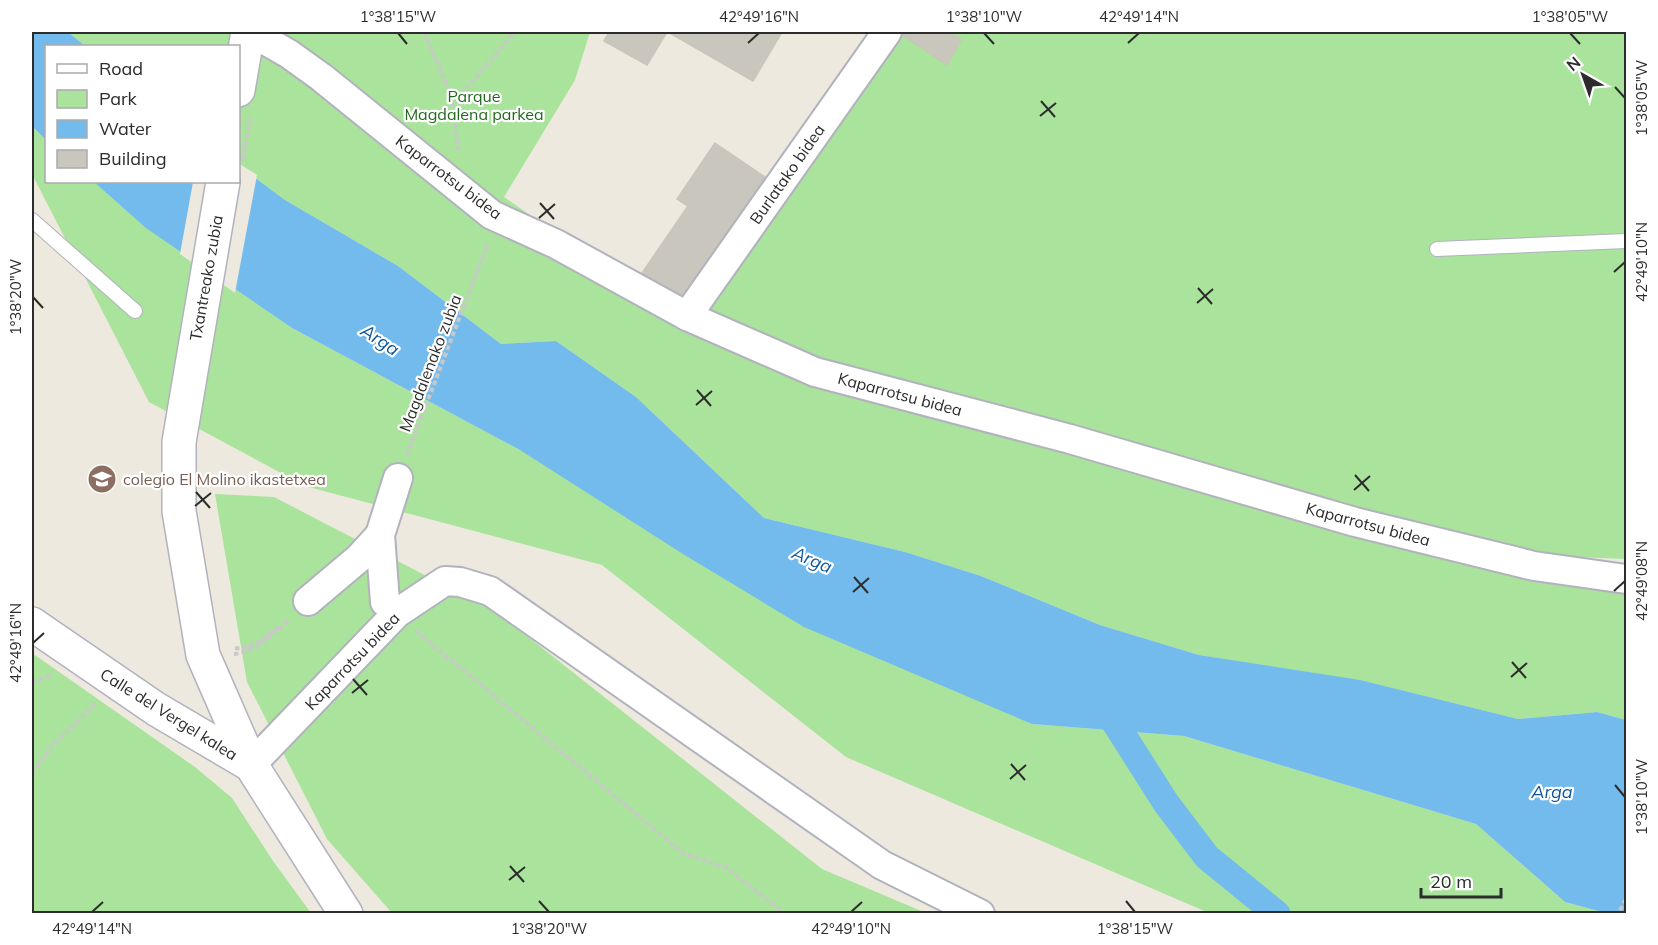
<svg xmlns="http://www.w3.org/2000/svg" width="1658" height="945" font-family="Mulish,sans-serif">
  <rect width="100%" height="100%" fill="#ede9de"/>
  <!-- green -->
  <g fill="#a9e39c">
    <polygon points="68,32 590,32 575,80 504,197 560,236 697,301 902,35 946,64 961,40 949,32 1626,32 1626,559 1575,557 1462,538 1626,587 1626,720 1597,712 1518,719 1362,681 1199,655 1100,625 981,576 905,552 764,518 636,397 556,341 501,344 398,266 285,200 239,166 238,46 85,46"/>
    <polygon points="32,126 46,140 46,182 94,182 147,228 292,328 1032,724 1184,736 1476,824 1565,902 1606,913 1209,913 846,757 602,565 305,486 149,402 32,174"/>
    <polygon points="215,494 274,497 498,613 822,869 926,913 392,913 327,839 247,682"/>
    <polygon points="32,653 195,767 232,798 273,861 311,913 32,913"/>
  </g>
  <!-- water -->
  <g fill="#73bbed">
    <polygon points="32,32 68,32 85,46 46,46 46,140 32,126"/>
    <polygon points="239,166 285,200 398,266 501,344 556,341 636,397 764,518 905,552 981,576 1100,625 1199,655 1360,680 1518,719 1597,712 1626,720 1626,913 1606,913 1565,902 1476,824 1184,736 1032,724 804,627 683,554 520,450 292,328 146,228 94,182 238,182"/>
  </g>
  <!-- pier -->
  <polygon fill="#ede9de" points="238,163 257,175 235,293 180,254 193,182 238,182"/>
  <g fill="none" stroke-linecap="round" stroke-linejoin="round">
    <!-- canal -->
    <polyline stroke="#73bbed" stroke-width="27" points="1102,698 1105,707 1166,803 1207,857 1277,914"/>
  </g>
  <!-- building -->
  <g fill="#c9c7bd" stroke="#c9c5b8" stroke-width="1.5">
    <polygon points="609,32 667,32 647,65 604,41"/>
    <polygon points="668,32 782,32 753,81"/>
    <polygon points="903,32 949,32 961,40 947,65 902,35"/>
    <polygon points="715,143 765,177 681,299 642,273 688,206 677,199"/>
  </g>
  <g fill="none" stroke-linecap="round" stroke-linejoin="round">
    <!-- lane casing -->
    <g stroke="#b2b2bf" stroke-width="16">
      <g id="lane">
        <polyline points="32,220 135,311"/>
        <polyline points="1437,249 1626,241"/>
      </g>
    </g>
    <!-- street casing -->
    <g stroke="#b2b2bf" stroke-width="32">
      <g id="street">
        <polyline points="251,32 289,54 321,77 492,215 556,244 687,316 815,372 1070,439 1355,522 1534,566 1626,579"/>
        <polyline points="687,316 887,32"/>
        <polyline points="308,601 359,558 380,535"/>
        <polyline points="385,602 380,535 398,478"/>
        <polyline points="251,765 397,613 445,581 460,582 490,591 882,865 980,914"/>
      </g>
    </g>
    <!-- secondary casing -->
    <g stroke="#b2b2bf" stroke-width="36">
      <g id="secondary">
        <polyline points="238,90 248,32"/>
        <polyline points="223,182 179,442 179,511 203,655 251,765"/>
        <polyline points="32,624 156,709 251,765 346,914"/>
      </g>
    </g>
    <!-- path -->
    <g stroke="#c8c8c8" stroke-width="4" stroke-dasharray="4.5 3" stroke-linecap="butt">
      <polyline points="424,32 448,88 452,105"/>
      <polyline points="456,150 458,148 452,105 515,32"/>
      <polyline points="243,160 251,115"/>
      <polyline points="407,455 488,243"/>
      <polyline points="416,631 683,853 727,868 785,914"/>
      <path d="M235,648C252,650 268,635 280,625"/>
      <path d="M234,654C255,652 274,634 290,619"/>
      <polyline points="32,682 54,674"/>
      <polyline points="32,773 51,747 96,703"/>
      <polyline points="1614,914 1619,912 1626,899"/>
    </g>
    <!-- lane -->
    <use href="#lane" stroke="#fff" stroke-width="14"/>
    <!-- street -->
    <use href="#street" stroke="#fff" stroke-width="28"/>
    <!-- secondary -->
    <use href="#secondary" stroke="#fff" stroke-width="33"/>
  </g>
  <!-- ticks -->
  <path fill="none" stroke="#2c2c2c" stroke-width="2" d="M398,33L407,44M984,33L994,44M1570,33L1580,44M748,43L759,33M1128,43L1139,33M1615,87L1625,98M1041,101L1055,117M1040,116L1056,103M540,203L554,219M539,218L555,204M1614,272L1625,262M1198,288L1212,304M33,297L43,308M1197,303L1213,289M697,390L711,406M696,405L712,391M1355,475L1369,491M1354,490L1370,476M196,492L210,508M195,506L211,493M854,577L868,593M1614,591L1625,581M853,592L869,578M33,643L44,633M1512,662L1526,678M1511,677L1527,663M353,679L367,695M352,693L368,680M1011,764L1025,780M1010,779L1026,765M1615,785L1625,797M510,866L524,882M509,880L525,867M539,901L549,912M1126,901L1135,912M92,912L103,902M851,912L862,902"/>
  <!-- icons -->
  <defs>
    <g id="school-disc" transform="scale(1.5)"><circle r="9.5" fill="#8d6e63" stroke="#fff"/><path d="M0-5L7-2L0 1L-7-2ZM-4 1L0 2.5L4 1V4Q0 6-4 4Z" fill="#fff"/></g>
  </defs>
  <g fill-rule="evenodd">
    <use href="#school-disc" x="102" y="479"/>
  </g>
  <g text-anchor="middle" stroke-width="4.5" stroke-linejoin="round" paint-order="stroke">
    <!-- park labels -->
    <g font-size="16" fill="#20691c" stroke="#fff">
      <text x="474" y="102">Parque<tspan x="474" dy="18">Magdalena parkea</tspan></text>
    </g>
    <!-- street labels -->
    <g font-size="16" fill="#2c2c2c" stroke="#fff">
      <text transform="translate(787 174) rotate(-55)" y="6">Burlatako bidea</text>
      <text transform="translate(449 177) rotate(37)" y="6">Kaparrotsu bidea</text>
      <text transform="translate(206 278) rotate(-80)" y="6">Txantreako zubia</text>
      <text transform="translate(430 363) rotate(-69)" y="6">Magdalenako zubia</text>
      <text transform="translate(900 394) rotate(15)" y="6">Kaparrotsu bidea</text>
      <text transform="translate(1368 524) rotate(15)" y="6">Kaparrotsu bidea</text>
      <text transform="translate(352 661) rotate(-46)" y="6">Kaparrotsu bidea</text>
      <text transform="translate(169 714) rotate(32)" y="6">Calle del Vergel kalea</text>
    </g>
    <!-- education labels -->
    <g font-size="16" fill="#785e54" stroke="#fff" text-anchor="start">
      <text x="123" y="485">colegio El Molino ikastetxea</text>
    </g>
    <!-- water labels -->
    <g font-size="18" font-style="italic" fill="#0f579c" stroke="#fff">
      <text transform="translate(380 340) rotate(33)" y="6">Arga</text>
      <text transform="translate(812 560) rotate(23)" y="6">Arga</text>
      <text x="1552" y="798">Arga</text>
    </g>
  </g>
  <!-- border -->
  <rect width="1658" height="945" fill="none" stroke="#ffffff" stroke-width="66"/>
  <!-- legend -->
  <rect x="45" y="45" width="195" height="138" fill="#ffffff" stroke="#ababab" stroke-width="1.5"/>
  <rect x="57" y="64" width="30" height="9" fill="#ffffff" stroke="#ababab" stroke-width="1.5"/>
  <text x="99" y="75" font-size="18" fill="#2c2c2c">Road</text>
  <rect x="57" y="90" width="30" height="18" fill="#a9e39c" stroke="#ababab" stroke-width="1.5"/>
  <text x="99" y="105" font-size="18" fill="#2c2c2c">Park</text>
  <rect x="57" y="120" width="30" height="18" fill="#73bbed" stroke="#ababab" stroke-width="1.5"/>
  <text x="99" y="135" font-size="18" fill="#2c2c2c">Water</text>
  <rect x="57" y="150" width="30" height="18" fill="#c9c7bd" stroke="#ababab" stroke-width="1.5"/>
  <text x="99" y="165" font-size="18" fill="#2c2c2c">Building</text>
  <!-- north arrow -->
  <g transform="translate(1583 75) rotate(320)" stroke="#ffffff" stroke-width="4.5" paint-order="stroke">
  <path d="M0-4.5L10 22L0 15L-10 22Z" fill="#2c2c2c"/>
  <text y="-9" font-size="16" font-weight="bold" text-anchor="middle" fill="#2c2c2c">N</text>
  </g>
  <!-- scale -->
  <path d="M1421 888v9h80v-9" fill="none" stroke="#2c2c2c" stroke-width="3"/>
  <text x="1430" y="888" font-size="18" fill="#2c2c2c" stroke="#ffffff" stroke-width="4.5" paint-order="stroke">20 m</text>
  <rect x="33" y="33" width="1592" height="879" fill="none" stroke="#2c2c2c" stroke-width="2"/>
  <g font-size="15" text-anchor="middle" fill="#2c2c2c">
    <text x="398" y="22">1°38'15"W</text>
    <text x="759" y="22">42°49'16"N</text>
    <text x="984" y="22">1°38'10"W</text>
    <text x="1139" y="22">42°49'14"N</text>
    <text x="1570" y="22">1°38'05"W</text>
    <text transform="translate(1642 98) rotate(-90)" y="5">1°38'05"W</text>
    <text transform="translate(1642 262) rotate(-90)" y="5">42°49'10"N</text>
    <text transform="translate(16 297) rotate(-90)" y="5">1°38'20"W</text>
    <text transform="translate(1642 581) rotate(-90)" y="5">42°49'08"N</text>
    <text transform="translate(16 643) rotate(-90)" y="5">42°49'16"N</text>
    <text transform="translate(1642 797) rotate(-90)" y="5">1°38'10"W</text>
    <text x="92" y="934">42°49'14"N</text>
    <text x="549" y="934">1°38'20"W</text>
    <text x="851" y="934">42°49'10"N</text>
    <text x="1135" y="934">1°38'15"W</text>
  </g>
</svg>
